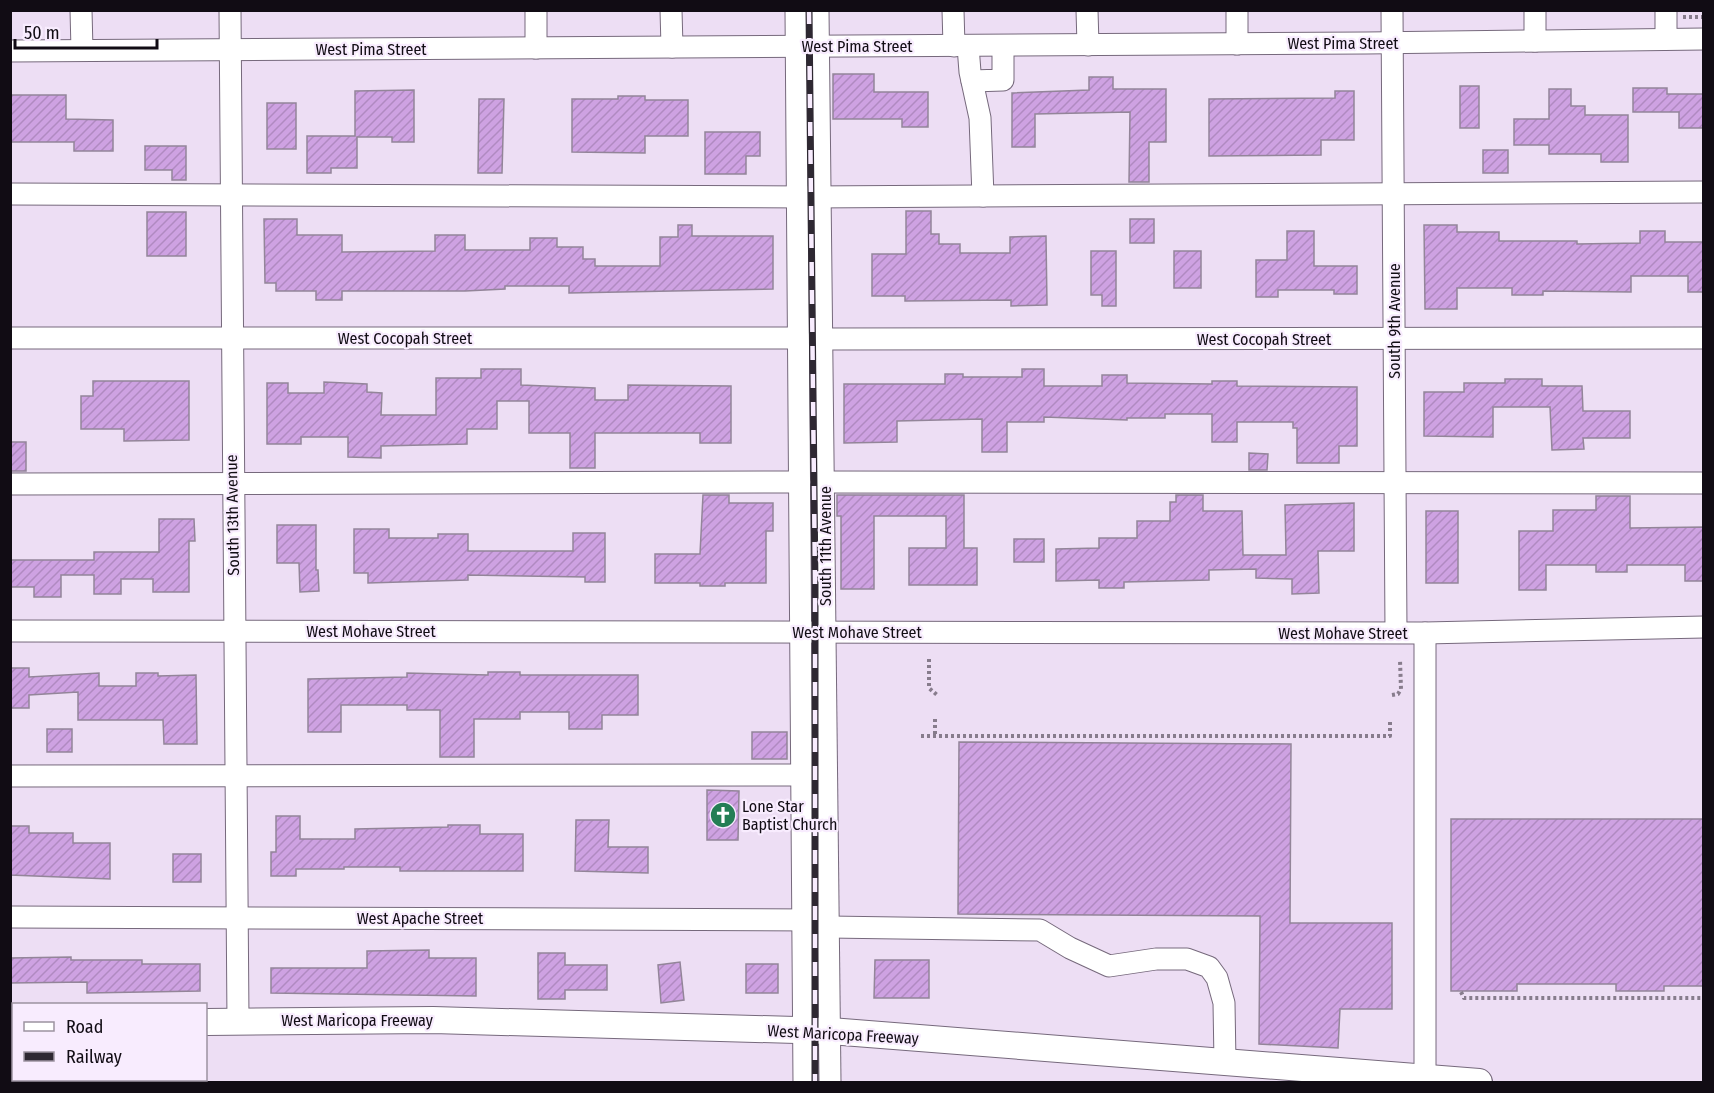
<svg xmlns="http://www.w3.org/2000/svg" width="1714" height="1093" font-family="'Fira Sans Condensed',sans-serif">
  <defs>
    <pattern id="building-hatch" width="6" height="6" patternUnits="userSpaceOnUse" patternTransform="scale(1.5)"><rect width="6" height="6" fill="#cea2e2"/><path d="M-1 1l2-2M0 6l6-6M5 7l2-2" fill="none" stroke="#b08ac1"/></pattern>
  </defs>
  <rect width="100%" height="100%" fill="#eddef4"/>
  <!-- building -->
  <g fill="url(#building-hatch)" stroke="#938599" stroke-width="1.5">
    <polygon points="833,74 874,74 874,92 928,92 928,127 902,127 902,119 833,119"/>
    <polygon points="1089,77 1113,77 1113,89 1166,89 1166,142 1149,142 1149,182 1129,182 1130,112 1035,114 1035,147 1012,147 1012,93 1089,90"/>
    <rect x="1460" y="86" width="19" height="42"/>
    <polygon points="1633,88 1667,88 1667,94 1704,94 1704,128 1679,128 1679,112 1633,112"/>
    <polygon points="1549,89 1571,89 1571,106 1585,106 1585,115 1628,115 1628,162 1601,162 1601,154 1549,154 1549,145 1514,145 1514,119 1549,119"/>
    <polygon points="414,90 414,142 392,142 392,137 357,137 357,168 331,168 331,173 307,173 307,136 355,136 355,91"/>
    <polygon points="1335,91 1354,91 1354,140 1321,140 1321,155 1209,156 1209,99 1335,98"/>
    <polygon points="10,95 66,95 66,119 113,120 113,151 74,151 74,142 10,142"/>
    <polygon points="618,96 645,96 645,100 688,100 688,136 645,136 645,153 572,152 572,99 618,99"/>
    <polygon points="479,99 504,99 502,173 478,173"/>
    <rect x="267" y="103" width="29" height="46"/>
    <polygon points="705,132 760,132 760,156 746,156 746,174 705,174"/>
    <polygon points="145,146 186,146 186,180 172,180 172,170 145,170"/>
    <rect x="1483" y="150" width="25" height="23"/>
    <polygon points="906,211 931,211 931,234 939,234 939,244 960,244 960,253 1010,253 1010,237 1046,236 1047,305 1011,306 1011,300 905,301 905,296 872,296 872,254 906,254"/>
    <rect x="147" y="212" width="39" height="44"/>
    <polygon points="264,219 297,219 297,235 342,235 342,252 435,251 435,235 465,235 465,250 530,250 530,238 557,238 557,247 583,247 583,259 595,259 595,266 660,266 660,237 678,237 678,225 692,225 692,236 773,236 773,289 569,293 569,286 505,286 505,289 465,291 342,291 342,300 316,300 316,291 276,291 276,283 265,283"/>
    <rect x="1130" y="219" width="24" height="24"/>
    <polygon points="1424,225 1457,225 1457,232 1499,232 1499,241 1577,241 1577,244 1640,243 1640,231 1665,231 1665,242 1704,242 1704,292 1688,292 1688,276 1631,276 1631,292 1543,291 1543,295 1512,295 1512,288 1457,288 1457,309 1425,309"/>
    <polygon points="1287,231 1314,231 1314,266 1357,266 1357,294 1334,294 1334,290 1278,290 1278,297 1256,297 1256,260 1287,260"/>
    <polygon points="1091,251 1116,251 1116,306 1102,306 1102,295 1091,295"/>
    <rect x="1174" y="251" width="27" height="37"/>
    <polygon points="481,369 521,369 521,385 595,388 595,400 628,400 628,385 731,386 731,443 700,443 700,433 595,433 595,468 570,468 570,433 529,433 529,401 497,401 497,429 467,429 467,444 381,446 381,458 348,457 348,437 301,437 301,444 267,444 267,383 288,383 288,393 324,393 324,382 367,384 367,392 382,393 381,415 436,415 436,378 481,378"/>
    <polygon points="1022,369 1044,369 1044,386 1102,386 1102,375 1127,375 1127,383 1212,384 1212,381 1237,381 1237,386 1357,387 1357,446 1339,446 1339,463 1297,463 1297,428 1293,428 1293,422 1237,422 1237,442 1212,442 1212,414 1165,414 1165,418 1127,418 1127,420 1044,417 1044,422 1007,422 1007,452 982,452 982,419 897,421 897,442 844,443 844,384 945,384 945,374 963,374 963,377 1022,377"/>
    <polygon points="1505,379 1542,379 1542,386 1582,386 1583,411 1630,411 1630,438 1583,438 1584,449 1552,450 1550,407 1493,407 1493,437 1424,436 1424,392 1464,392 1464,383 1505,383"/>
    <polygon points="93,381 189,381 189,440 124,441 124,429 81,429 81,396 93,396"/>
    <rect x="10" y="442" width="16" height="29"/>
    <polygon points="1249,453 1268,454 1267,470 1249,470"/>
    <polygon points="703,495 729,495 729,503 773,503 773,531 766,531 766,583 725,583 725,586 700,586 700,583 655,583 655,554 700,554"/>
    <polygon points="837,495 964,495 964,548 977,548 977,585 909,585 909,548 946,548 946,516 874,516 874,589 841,589 841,516 837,516"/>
    <polygon points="1176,495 1203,495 1203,511 1242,511 1243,555 1286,555 1285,505 1354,503 1354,551 1318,551 1319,593 1292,594 1292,579 1256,578 1256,569 1209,570 1209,580 1124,582 1124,588 1099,588 1099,580 1056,581 1056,549 1099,548 1099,538 1137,538 1137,521 1170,521 1170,502 1176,502"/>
    <polygon points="1596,496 1630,496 1630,528 1704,527 1704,581 1685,581 1685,565 1627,565 1627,572 1596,572 1596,565 1546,565 1546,590 1519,590 1519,531 1553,531 1553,510 1596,510"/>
    <rect x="1426" y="511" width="32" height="72"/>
    <polygon points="159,519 194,519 195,541 189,541 189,592 153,592 153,579 121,579 121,594 94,594 94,575 61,575 61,597 34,597 34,587 10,587 10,560 94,560 94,552 159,552"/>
    <polygon points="277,525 316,525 316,570 318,570 319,591 300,592 299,563 277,563"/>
    <polygon points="354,529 389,529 389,538 438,538 438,534 468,534 468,551 573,551 573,533 605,533 605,582 585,582 585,577 468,575 468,580 368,583 368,573 354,573"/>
    <rect x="1014" y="539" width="30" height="23"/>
    <polygon points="10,668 29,668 29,677 99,673 99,686 136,686 136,673 158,673 158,676 196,675 197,744 164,744 163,720 78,720 78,692 29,695 29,708 10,708"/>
    <polygon points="488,672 520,672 520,675 638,675 638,715 602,715 602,729 569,729 569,712 520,712 520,719 474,719 474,757 440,757 440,710 407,710 407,705 341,705 341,732 308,732 308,679 407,677 407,673 488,675"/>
    <rect x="47" y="729" width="25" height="23"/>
    <rect x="752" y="732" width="35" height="27"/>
    <polygon points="959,742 1291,744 1290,923 1392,923 1392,1009 1340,1009 1338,1048 1259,1044 1260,916 958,914"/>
    <polygon points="707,790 739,791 738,840 707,840"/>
    <polygon points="276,816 300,816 300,839 355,839 355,829 448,827 448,825 480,825 480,834 523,834 523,871 400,871 400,867 344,867 344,869 296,869 296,876 271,876 271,852 276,852"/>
    <polygon points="1451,819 1704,819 1704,986 1664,986 1664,991 1616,991 1616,984 1517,984 1517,991 1451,991"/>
    <polygon points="576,820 609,820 608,847 648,847 648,873 575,871"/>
    <polygon points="10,826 29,826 29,833 73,833 73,843 110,843 110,879 10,875"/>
    <rect x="173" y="854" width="28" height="28"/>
    <polygon points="429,950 429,958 476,958 476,996 271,993 271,968 367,968 367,951"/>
    <polygon points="538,953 565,953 565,965 607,965 607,990 565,990 565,999 538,999"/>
    <polygon points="71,957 71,960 142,960 142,964 200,964 200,991 87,993 87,982 10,983 10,958"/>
    <polygon points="875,960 929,960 929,998 874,998"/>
    <polygon points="680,962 684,1000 661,1003 658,965"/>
    <rect x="746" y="964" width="32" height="29"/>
  </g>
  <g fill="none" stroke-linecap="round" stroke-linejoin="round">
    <!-- minor casing -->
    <g stroke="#76697c" stroke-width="23">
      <g id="minor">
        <polyline points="81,10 82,50"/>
        <polyline points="230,10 238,1020"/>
        <polyline points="536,10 536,48"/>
        <polyline points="671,10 672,47"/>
        <polyline points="796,10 804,1082"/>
        <polyline points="818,10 830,1082"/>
        <polyline points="953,10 954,46"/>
        <polyline points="1087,10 1088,45"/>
        <polyline points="1237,10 1237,44"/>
        <polyline points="1392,10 1396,632"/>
        <polyline points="1535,10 1535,41"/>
        <polyline points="1666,10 1666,39"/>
        <polyline points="968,46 970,72 980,118 983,196"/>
        <polyline points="10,51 1366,43 1704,39"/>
        <polyline points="972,81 1003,80 1003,46"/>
        <polyline points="10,194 809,197 1704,192"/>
        <polyline points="10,338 799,338"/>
        <polyline points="824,339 1704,338"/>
        <polyline points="825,482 1704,483"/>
        <polyline points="10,484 800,482"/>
        <polyline points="10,631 1425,633 1704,627"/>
        <polyline points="10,776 803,775"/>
        <polyline points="10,917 816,920"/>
        <polyline points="829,927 1040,930 1070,948 1109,966 1156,959 1187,959 1209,967 1217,978 1224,1003 1225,1062"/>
        <polyline points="1425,1078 1425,633"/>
      </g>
    </g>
    <!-- major casing -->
    <g stroke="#76697c" stroke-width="28">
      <g id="major">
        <polyline points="206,1022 433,1020 830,1031 1479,1082"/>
        <polyline points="10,1034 14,1034"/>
      </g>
    </g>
    <!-- path -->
    <g stroke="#877c8c" stroke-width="4" stroke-dasharray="3 3" stroke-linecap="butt">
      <polyline points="1683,17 1704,17"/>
      <polyline points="929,659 929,688 937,695"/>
      <polyline points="1392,695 1398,694 1401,689 1400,660"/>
      <polyline points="935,719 935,736"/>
      <polyline points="921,736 1390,736 1390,721"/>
      <polyline points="1461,992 1464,998 1704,998"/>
    </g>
    <!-- minor -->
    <use href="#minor" stroke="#fff" stroke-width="21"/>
    <!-- major -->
    <use href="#major" stroke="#fff" stroke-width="26"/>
    <!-- rail casing -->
    <g stroke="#2e2832" stroke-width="7">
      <polyline id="rail" points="809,10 815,585 815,1082"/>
    </g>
    <!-- rail -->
    <use href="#rail" stroke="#f8ecfe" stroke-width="4.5" stroke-dasharray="14" stroke-linecap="butt"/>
  </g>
  <!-- icons -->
  <defs>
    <g id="church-disc" transform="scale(1.35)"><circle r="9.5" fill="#237e54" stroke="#f8ecfe"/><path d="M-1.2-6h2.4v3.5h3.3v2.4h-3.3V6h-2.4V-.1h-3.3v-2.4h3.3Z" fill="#fff"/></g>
  </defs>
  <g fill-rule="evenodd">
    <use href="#church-disc" x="723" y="815"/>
  </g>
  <g text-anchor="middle" stroke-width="4.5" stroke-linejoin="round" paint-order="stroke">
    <!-- street labels -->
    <g font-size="16" fill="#110c14" stroke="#f8ecfe">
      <text x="1343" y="49">West Pima Street</text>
      <text x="857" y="52">West Pima Street</text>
      <text x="371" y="55">West Pima Street</text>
      <text transform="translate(1394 321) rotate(-90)" y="6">South 9th Avenue</text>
      <text x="405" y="344">West Cocopah Street</text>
      <text x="1264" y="345">West Cocopah Street</text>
      <text transform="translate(232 515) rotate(-91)" y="6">South 13th Avenue</text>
      <text transform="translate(825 546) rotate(-90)" y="6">South 11th Avenue</text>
      <text x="371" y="637">West Mohave Street</text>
      <text x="857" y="638">West Mohave Street</text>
      <text x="1343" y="639">West Mohave Street</text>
      <text x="420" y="924">West Apache Street</text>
      <text x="357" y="1026">West Maricopa Freeway</text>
      <text transform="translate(843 1034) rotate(3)" y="6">West Maricopa Freeway</text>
    </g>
    <!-- poi labels -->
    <g font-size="16" fill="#110c14" stroke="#f8ecfe" text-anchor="start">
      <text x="742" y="812">Lone Star<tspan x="742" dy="18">Baptist Church</tspan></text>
    </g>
  </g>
  <!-- border -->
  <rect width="1714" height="1093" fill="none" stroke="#110c14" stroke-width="24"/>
  <!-- legend -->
  <rect x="12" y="1003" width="195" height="78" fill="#f8ecfe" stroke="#9c92a0" stroke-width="1.5"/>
  <rect x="24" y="1022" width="30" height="9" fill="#ffffff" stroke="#9c92a0" stroke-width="1.5"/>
  <text x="66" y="1033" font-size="18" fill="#110c14">Road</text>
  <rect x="24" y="1052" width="30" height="9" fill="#2e2832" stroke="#9c92a0" stroke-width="1.5"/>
  <text x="66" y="1063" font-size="18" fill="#110c14">Railway</text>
  <!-- scale -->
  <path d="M15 39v9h142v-9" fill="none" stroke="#110c14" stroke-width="3"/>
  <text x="24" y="39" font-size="18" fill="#110c14" stroke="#f8ecfe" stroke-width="4.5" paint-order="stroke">50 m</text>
</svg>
